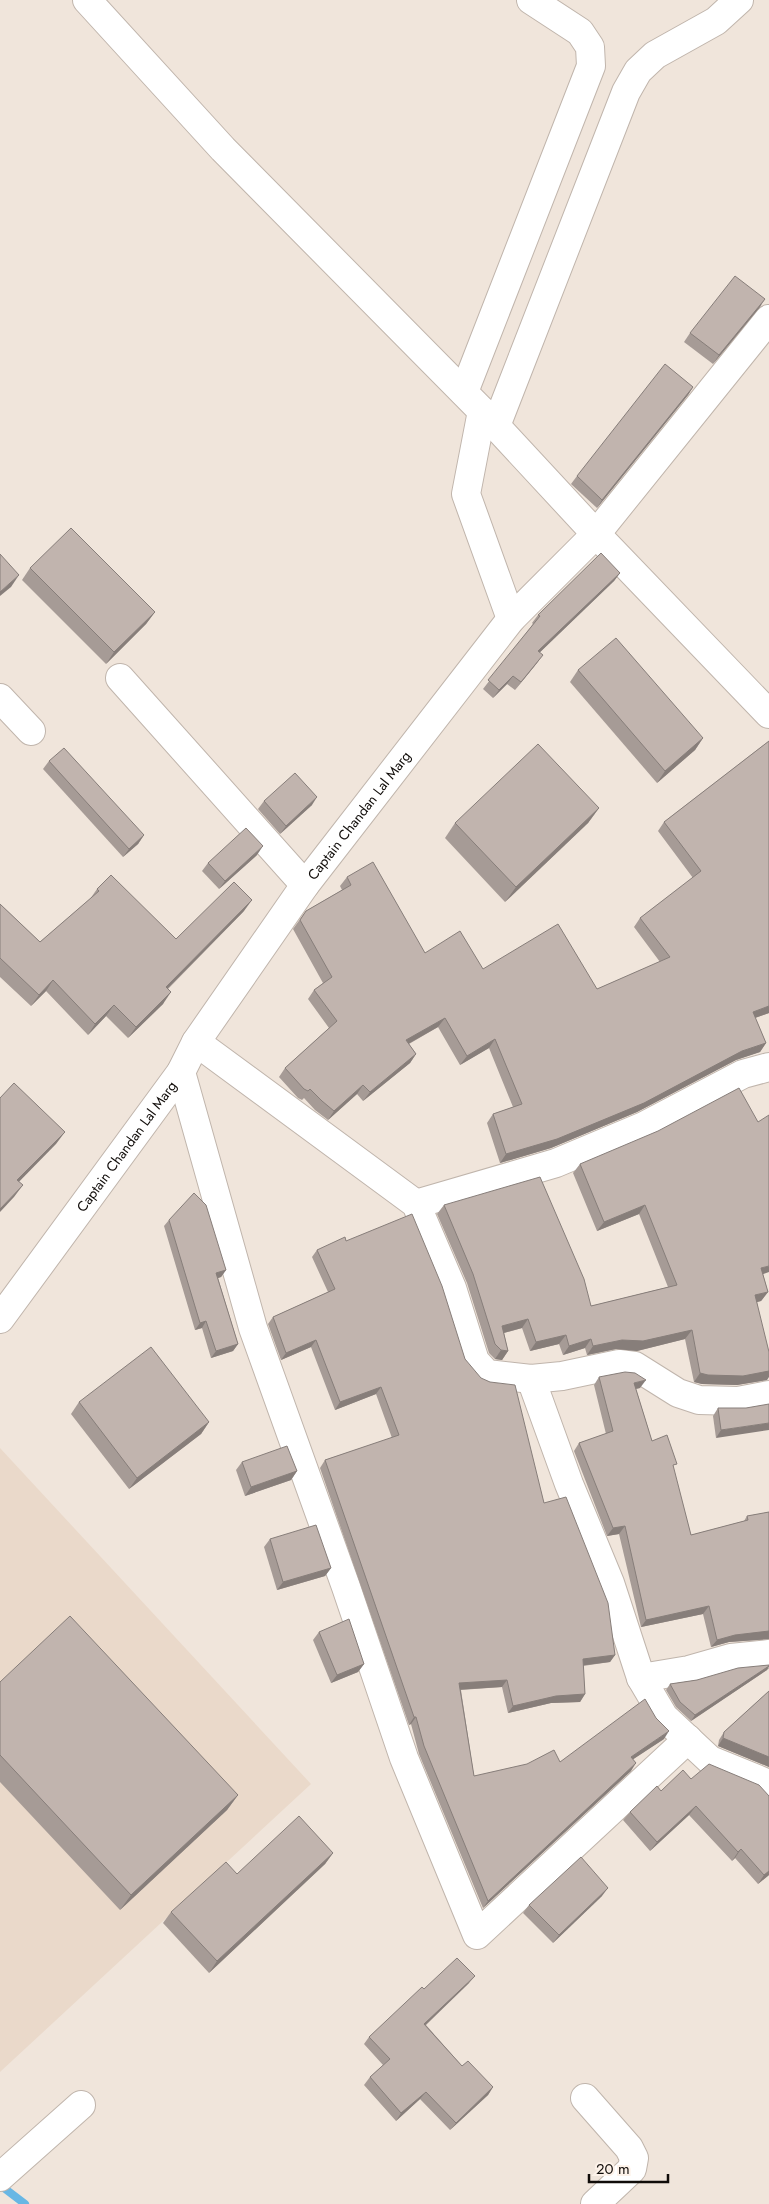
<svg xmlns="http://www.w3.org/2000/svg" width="769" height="2204" font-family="Jost,sans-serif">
  <rect width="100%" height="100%" fill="#f0e5db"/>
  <!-- built -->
  <polygon fill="#ead9ca" points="0,1448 311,1784 0,2072"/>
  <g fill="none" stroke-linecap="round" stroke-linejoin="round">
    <!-- stream -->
    <polyline stroke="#68b7e4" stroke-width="8" points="0,2185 25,2204"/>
    <!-- minor casing -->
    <g stroke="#c0b5ac" stroke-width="30">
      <g id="minor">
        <polyline points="87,0 223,149 482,411 596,534 769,714"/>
        <polyline points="464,392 591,66 590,47 580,32 531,0"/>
        <polyline points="482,411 466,494 511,619"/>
        <polyline points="496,426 626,92 638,71 655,55 716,21 739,0"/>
        <polyline points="120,678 305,885"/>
        <polyline points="0,698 31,731"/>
        <polyline points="196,1042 416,1204 452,1288 475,1361 487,1374 531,1379 562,1376 619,1364 635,1366 678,1393 699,1400 738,1401 769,1395"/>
        <polyline points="181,1072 253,1328 346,1587 404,1758 477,1935 688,1739"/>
        <polyline points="416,1204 556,1163 644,1126 743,1074 769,1067"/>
        <path id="s1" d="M0,1319L181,1072L196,1042L305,885L511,619L596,534L769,319"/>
        <polyline points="531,1379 569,1484 610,1583 641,1678 664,1717 710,1760 769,1784"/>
        <polyline points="641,1678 689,1670 731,1658 769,1654"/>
        <polyline points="585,2098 629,2148 634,2158 632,2169 595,2204"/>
        <polyline points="0,2177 81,2105"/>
      </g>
    </g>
    <!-- minor -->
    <use href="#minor" stroke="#fff" stroke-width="28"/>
  </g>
  <!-- wall -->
  <g fill="#a69b96">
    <polygon points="760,307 713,364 684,342 690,333"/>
    <polygon points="693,387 688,395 597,508 571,484 577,476"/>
    <polygon points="30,568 155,612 146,624 106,664 22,580"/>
    <polygon points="620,573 614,581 540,652 537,663 515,690 507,684 493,698 483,689 533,624 532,623 538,615"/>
    <polygon points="578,670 703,738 695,750 657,783 570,682"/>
    <polygon points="769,741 769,1013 755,1018 766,1043 760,1052 736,1060 637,1112 551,1148 500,1163 487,1123 493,1114 513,1107 489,1048 460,1065 438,1027 409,1044 416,1054 410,1063 363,1101 357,1094 328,1120 315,1110 304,1098 302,1100 298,1098 279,1077 285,1068 329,1028 308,999 314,990 323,983 293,929 306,911 342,890 340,886 347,877 425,953 483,969 597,989 660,962 634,927 640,918 693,878 658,831 664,822"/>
    <polygon points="49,761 144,835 138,844 123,857 43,769"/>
    <polygon points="264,801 312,805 280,834 258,809"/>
    <polygon points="599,808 588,823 505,902 445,838 455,823"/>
    <polygon points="257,855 219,889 202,871 208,863"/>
    <polygon points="97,889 176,939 244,911 168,989 163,1004 128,1038 106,1016 88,1035 46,991 31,1006 0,977 0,904 40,942 90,899"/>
    <polygon points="758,1122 763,1274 768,1292 761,1301 757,1302 767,1380 737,1385 702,1384 694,1382 685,1339 637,1351 616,1349 587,1355 585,1348 563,1355 559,1344 530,1351 522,1328 504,1333 508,1351 502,1360 495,1359 489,1353 467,1283 437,1214 444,1205 591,1306 668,1287 639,1214 597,1231 573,1173 580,1164"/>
    <polygon points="169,1220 226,1270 221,1277 218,1278 238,1344 233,1351 211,1358 202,1328 195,1330 164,1226"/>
    <polygon points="346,1241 465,1359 544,1503 615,1655 610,1662 583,1666 585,1694 580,1702 551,1703 508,1713 502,1687 461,1690 474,1776 560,1762 664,1739 633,1759 631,1771 483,1908 419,1754 411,1724 409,1725 320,1468 325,1460 392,1438 376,1394 335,1410 311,1347 281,1360 268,1324 273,1317 328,1292 312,1257 317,1250"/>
    <polygon points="599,1377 640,1388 636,1389 652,1441 673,1469 691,1535 744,1521 747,1516 769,1512 769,1639 729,1642 711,1647 703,1614 641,1627 619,1534 607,1536 574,1451 579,1443 606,1434 594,1385"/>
    <polygon points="79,1402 209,1422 201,1434 129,1489 71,1414"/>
    <polygon points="718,1408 746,1408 716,1438 713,1416"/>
    <polygon points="242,1462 297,1471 291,1480 245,1496 236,1470"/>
    <polygon points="270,1539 331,1568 325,1576 277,1590 264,1547"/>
    <polygon points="319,1632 364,1664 358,1672 331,1683 313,1640"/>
    <polygon points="769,1665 769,1667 767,1670 691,1721 676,1707 666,1690 670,1684 697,1680"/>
    <polygon points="0,1682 238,1795 227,1810 120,1910 0,1782"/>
    <polygon points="769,1691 769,1767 718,1746 719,1740 724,1732"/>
    <polygon points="691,1779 769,1796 769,1875 758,1884 735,1858 732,1861 689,1815 650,1851 623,1820 630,1812 661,1791"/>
    <polygon points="333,1853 325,1864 209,1973 163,1923 171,1912 237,1874"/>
    <polygon points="602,1896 553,1943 523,1913 529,1905"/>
    <polygon points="469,1983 426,2025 462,2066 493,2087 488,2095 450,2130 420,2099 396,2121 364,2085 370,2077 383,2065 364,2044 369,2037 424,1989"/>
  </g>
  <!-- shaded-wall -->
  <g fill="#877e7a">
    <polygon points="765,299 760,307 713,364 719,355"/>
    <polygon points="693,387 688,395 597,508 602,500"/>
    <polygon points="620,573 614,581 533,659 538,651"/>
    <polygon points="19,575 11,587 0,596 0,592"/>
    <polygon points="155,612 146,624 106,664 114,652"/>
    <polygon points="543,655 537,663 515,690 521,682"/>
    <polygon points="513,676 507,684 493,698 499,690"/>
    <polygon points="703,738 695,750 657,783 665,771"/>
    <polygon points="317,797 312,805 280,834 286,826"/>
    <polygon points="599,808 588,823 505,902 516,887"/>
    <polygon points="144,835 138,844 123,857 129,849"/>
    <polygon points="263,846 257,855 219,889 225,881"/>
    <polygon points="252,900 244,911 158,998 166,987"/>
    <polygon points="53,980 46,991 31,1006 39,995"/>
    <polygon points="171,992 163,1004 128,1038 136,1027"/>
    <polygon points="114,1005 106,1016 88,1035 95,1024"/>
    <polygon points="769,1006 769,1013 746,1021 753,1012"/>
    <polygon points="445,1018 438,1027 399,1049 406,1040"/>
    <polygon points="495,1039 489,1048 460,1065 467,1056"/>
    <polygon points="766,1043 760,1052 736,1060 637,1112 551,1148 500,1163 506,1154 742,1051"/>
    <polygon points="416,1054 410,1063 363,1101 370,1092"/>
    <polygon points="363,1085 357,1094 328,1120 334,1111"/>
    <polygon points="65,1132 56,1144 9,1192 17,1180"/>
    <polygon points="23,1185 14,1197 0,1212 0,1209"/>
    <polygon points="645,1205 639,1214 597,1231 604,1222"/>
    <polygon points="769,1266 769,1272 755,1277 761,1268"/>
    <polygon points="226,1270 221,1277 212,1280 216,1273"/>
    <polygon points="768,1292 761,1301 749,1304 755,1295"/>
    <polygon points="528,1319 522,1328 496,1335 502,1326"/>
    <polygon points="206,1321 202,1328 195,1330 200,1323"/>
    <polygon points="692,1330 685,1339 637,1351 616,1349 587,1355 593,1346 622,1340"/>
    <polygon points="566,1335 559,1344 530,1351 536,1342"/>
    <polygon points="591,1339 585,1348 563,1355 569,1346"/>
    <polygon points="316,1340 311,1347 281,1360 286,1353"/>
    <polygon points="238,1344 233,1351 211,1358 216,1351"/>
    <polygon points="501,1350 508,1351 502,1360 495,1359"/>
    <polygon points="769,1371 769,1377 767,1380 737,1385 702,1384 694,1382 700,1373"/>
    <polygon points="646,1380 640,1388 629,1390 634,1383"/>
    <polygon points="381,1387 376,1394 335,1410 340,1402"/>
    <polygon points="209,1422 201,1434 129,1489 137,1478"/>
    <polygon points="769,1423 769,1430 716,1438 721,1430"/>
    <polygon points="297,1471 291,1480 245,1496 251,1487"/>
    <polygon points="625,1526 619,1534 607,1536 613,1528"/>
    <polygon points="331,1568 325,1576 277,1590 283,1582"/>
    <polygon points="709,1606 703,1614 641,1627 646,1620"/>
    <polygon points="769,1631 769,1639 729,1642 711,1647 717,1640 735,1635"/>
    <polygon points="615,1655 610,1662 578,1666 583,1659"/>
    <polygon points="364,1664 358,1672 331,1683 337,1675"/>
    <polygon points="769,1666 767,1670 691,1721 695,1715"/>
    <polygon points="507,1680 502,1687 454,1690 459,1683"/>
    <polygon points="585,1694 580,1702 551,1703 508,1713 513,1706 556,1696"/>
    <polygon points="414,1717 416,1717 411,1724 409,1725"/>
    <polygon points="669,1731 664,1739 626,1764 631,1757"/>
    <polygon points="723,1738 769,1757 769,1767 718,1746"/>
    <polygon points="636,1763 631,1771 483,1908 488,1901"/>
    <polygon points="238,1795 227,1810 120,1910 131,1895"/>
    <polygon points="696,1806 689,1815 650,1851 657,1842"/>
    <polygon points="741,1849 735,1858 732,1861 738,1852"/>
    <polygon points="333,1853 325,1864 209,1973 217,1961"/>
    <polygon points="769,1871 769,1875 758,1884 764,1875"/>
    <polygon points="608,1888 602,1896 553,1943 559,1935"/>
    <polygon points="475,1976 469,1983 419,2031 424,2024"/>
    <polygon points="493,2087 488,2095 450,2130 456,2123"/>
    <polygon points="426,2092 420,2099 396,2121 401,2113"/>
  </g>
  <!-- building -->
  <g fill="#c1b4ae" stroke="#877e7a">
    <polygon points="735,276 765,299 719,355 690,333"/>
    <polygon points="665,364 693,387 602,500 577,476"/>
    <polygon points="71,528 155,612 114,652 30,568"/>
    <polygon points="601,553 620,573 538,651 543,655 521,682 513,676 499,690 488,680 540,616 538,615"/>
    <polygon points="0,554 19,575 0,592"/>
    <polygon points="616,638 703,738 665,771 578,670"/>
    <polygon points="769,741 769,1006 753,1012 766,1043 742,1051 644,1103 557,1139 506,1154 493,1114 522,1104 495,1039 467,1056 445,1018 406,1040 416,1054 370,1092 363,1085 334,1111 322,1101 310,1089 308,1091 304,1089 285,1068 337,1021 314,990 332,977 300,920 306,911 351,885 347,877 373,862 425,953 460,931 483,969 558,924 597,989 670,957 640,918 701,871 664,822"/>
    <polygon points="538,744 599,808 516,887 455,823"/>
    <polygon points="64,748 144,835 129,849 49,761"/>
    <polygon points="295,773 317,797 286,826 264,801"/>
    <polygon points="246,828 263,846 225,881 208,863"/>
    <polygon points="111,875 176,939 234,882 252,900 166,987 171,992 136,1027 114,1005 95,1024 53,980 39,995 0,958 0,904 40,942 99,891 97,889"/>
    <polygon points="14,1083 65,1132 17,1180 23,1185 0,1209 0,1098"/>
    <polygon points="739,1088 758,1122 769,1115 769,1266 761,1268 768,1292 755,1295 769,1352 769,1371 743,1376 708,1375 700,1373 692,1330 643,1341 622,1340 593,1346 591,1339 569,1346 566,1335 536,1342 528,1319 502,1326 508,1351 501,1350 495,1344 473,1274 444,1205 540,1177 584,1279 591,1306 677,1285 645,1205 604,1222 580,1164 658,1131"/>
    <polygon points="194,1193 206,1205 226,1270 216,1273 238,1344 216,1351 206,1321 200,1323 169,1220"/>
    <polygon points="412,1214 442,1286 465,1359 481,1378 490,1382 515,1385 544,1503 566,1497 608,1603 615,1655 583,1659 585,1694 556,1696 513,1706 507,1680 459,1683 474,1776 527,1764 554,1750 560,1762 645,1699 656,1718 669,1731 631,1757 636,1763 488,1901 424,1746 416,1717 414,1717 325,1460 399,1435 381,1387 340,1402 316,1340 286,1353 273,1317 335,1289 317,1250 345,1237 346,1241"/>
    <polygon points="151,1347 209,1422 137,1478 79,1402"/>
    <polygon points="625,1372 635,1373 646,1380 634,1383 652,1441 667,1435 677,1464 673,1465 691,1535 748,1520 747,1516 769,1512 769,1631 735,1635 717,1640 709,1606 646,1620 625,1526 613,1528 579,1443 613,1431 599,1377"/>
    <polygon points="769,1404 769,1423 721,1430 718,1408 746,1408"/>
    <polygon points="287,1446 297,1471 251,1487 242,1462"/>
    <polygon points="316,1525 331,1568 283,1582 270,1539"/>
    <polygon points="70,1616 238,1795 131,1895 0,1755 0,1682"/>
    <polygon points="349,1619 364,1664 337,1675 319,1632"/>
    <polygon points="769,1665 769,1666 695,1715 680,1702 670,1684 697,1680 738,1668"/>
    <polygon points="769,1691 769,1757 723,1738 724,1732"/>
    <polygon points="709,1764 759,1785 769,1796 769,1871 764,1875 741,1849 738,1852 696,1806 657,1842 630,1812 657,1786 661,1791 683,1770 691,1779"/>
    <polygon points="299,1816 333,1853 217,1961 171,1912 226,1862 237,1874"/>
    <polygon points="581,1857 608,1888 559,1935 529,1905"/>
    <polygon points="457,1958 475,1976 424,2024 462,2066 468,2061 493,2087 456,2123 426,2092 401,2113 370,2077 390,2059 369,2037 422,1987 424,1989"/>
  </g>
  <g text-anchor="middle" stroke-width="4" stroke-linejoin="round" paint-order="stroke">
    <!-- street labels -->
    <g font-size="14" fill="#100c09" stroke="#fdf2e9">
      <text dy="5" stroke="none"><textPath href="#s1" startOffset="619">Captain Chandan Lal Marg</textPath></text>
      <text dy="5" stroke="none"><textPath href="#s1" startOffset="214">Captain Chandan Lal Marg</textPath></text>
    </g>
  </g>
  <!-- scale -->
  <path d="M589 2174v8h79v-8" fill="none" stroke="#100c09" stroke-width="2.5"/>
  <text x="596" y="2174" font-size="15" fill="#100c09" stroke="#fdf2e9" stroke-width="4" paint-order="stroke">20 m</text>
</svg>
